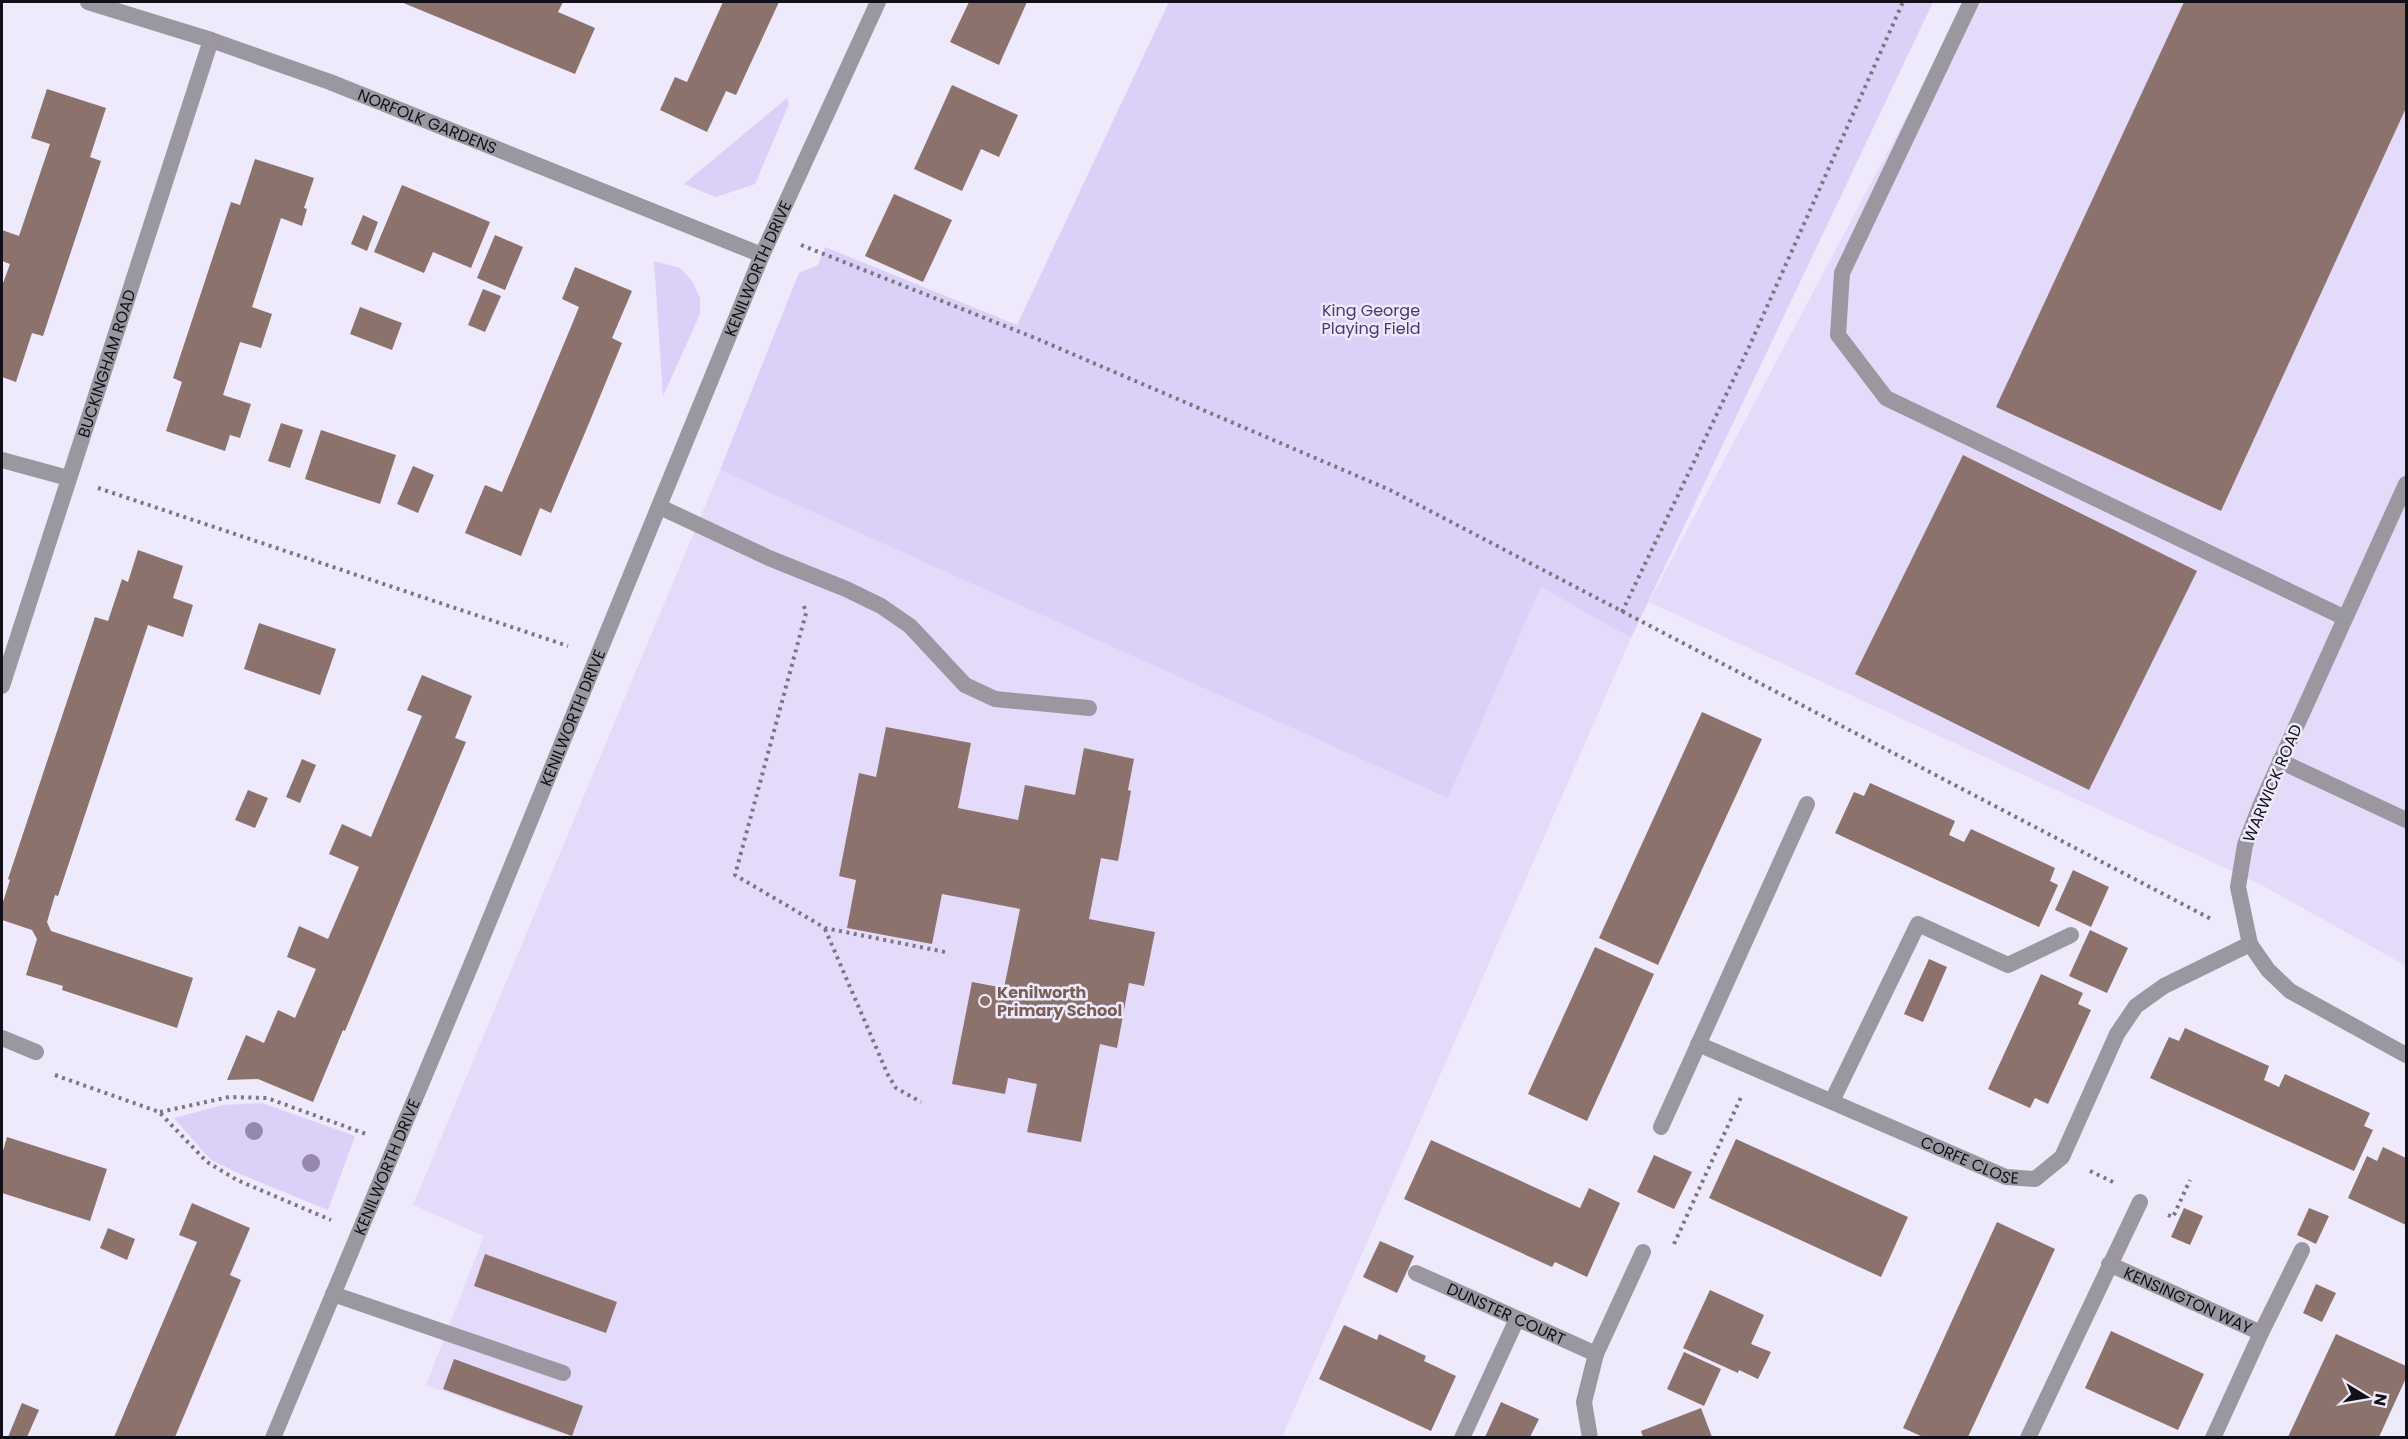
<svg xmlns="http://www.w3.org/2000/svg" width="2408" height="1439" font-family="Poppins,sans-serif">
  <rect width="100%" height="100%" fill="#eee9fb"/>
  <!-- built -->
  <g fill="#e3dbf9">
    <polygon points="1967,2 2406,2 2406,966 2260,884 1649,602"/>
    <polygon points="720,470 1448,797 1541,587 1631,638 1282,1437 570,1437 426,1385 484,1236 413,1205"/>
  </g>
  <!-- green -->
  <g fill="#dbd0f8">
    <polygon points="1169,2 1933,2 1631,638 1541,587 1448,798 720,470 799,273 818,265 825,247 1017,325"/>
    <polygon points="787,98 789,104 755,184 716,197 684,184"/>
    <polygon points="654,261 680,268 692,281 700,298 700,314 663,396"/>
    <polygon points="262,1103 355,1136 328,1210 240,1174 211,1160 174,1118 223,1105"/>
  </g>
  <!-- building -->
  <g fill="#8b726d">
    <polygon points="401,2 563,2 558,12 595,28 575,74"/>
    <polygon points="723,2 779,2 736,95 726,91 707,132 660,110 675,77 687,82"/>
    <polygon points="969,2 1027,2 999,65 950,42"/>
    <polygon points="2184,2 2406,2 2406,108 2221,511 1996,407"/>
    <polygon points="952,85 1018,115 999,157 981,149 962,191 914,169"/>
    <polygon points="47,89 106,108 90,157 101,161 43,336 32,333 16,382 2,377 2,286 10,264 2,261 2,230 19,236 50,144 31,138"/>
    <polygon points="255,159 314,178 304,208 307,209 302,226 281,218 252,307 272,314 261,348 240,342 223,395 251,404 240,438 230,435 225,451 166,431 182,382 173,378 231,202 240,205"/>
    <polygon points="402,185 490,222 471,268 433,252 424,273 374,252"/>
    <polygon points="894,194 952,220 923,282 865,256"/>
    <polygon points="363,215 378,222 367,251 351,244"/>
    <polygon points="495,235 523,247 505,290 477,278"/>
    <polygon points="575,267 632,291 612,338 622,343 587,428 551,513 540,508 521,556 465,533 485,485 502,492 573,322 579,307 562,299"/>
    <polygon points="483,289 501,296 485,332 468,325"/>
    <polygon points="360,307 402,323 392,350 350,334"/>
    <polygon points="281,423 303,430 290,468 268,461"/>
    <polygon points="321,430 396,455 380,504 305,479"/>
    <polygon points="1963,455 2197,571 2089,790 1855,674"/>
    <polygon points="413,466 434,475 418,513 397,504"/>
    <polygon points="138,550 183,566 173,598 193,605 183,637 148,625 58,896 55,895 47,922 51,931 193,978 177,1028 62,990 63,986 26,975 37,939 32,930 2,920 2,905 10,880 8,879 95,617 108,621 122,579 128,582"/>
    <polygon points="259,623 336,649 320,695 244,669"/>
    <polygon points="422,675 472,696 455,738 466,742 345,1031 343,1030 313,1102 258,1079 227,1080 246,1035 264,1043 278,1010 295,1018 316,969 287,957 299,926 328,939 359,867 329,854 342,824 371,837 422,716 407,710"/>
    <polygon points="1702,712 1762,739 1658,965 1599,938"/>
    <polygon points="886,727 971,743 958,808 1018,820 1025,785 1075,795 1084,748 1134,759 1128,790 1131,791 1118,861 1101,858 1089,919 1155,932 1144,986 1129,983 1117,1048 1100,1044 1081,1142 1027,1132 1037,1084 1008,1078 1005,1094 952,1084 972,982 1004,988 1020,909 942,894 932,944 847,928 856,880 839,876 859,773 876,777"/>
    <polygon points="302,759 316,765 300,803 286,797"/>
    <polygon points="1870,783 1955,821 1949,835 1964,842 1971,829 2055,868 2050,881 2058,885 2039,927 1835,833 1854,792 1864,796"/>
    <polygon points="248,790 268,798 255,828 235,820"/>
    <polygon points="2073,870 2109,887 2091,927 2055,910"/>
    <polygon points="2090,930 2128,948 2107,993 2069,976"/>
    <polygon points="1595,947 1654,974 1587,1121 1528,1094"/>
    <polygon points="1929,959 1947,967 1923,1022 1904,1014"/>
    <polygon points="2041,974 2083,993 2078,1004 2091,1010 2048,1104 2035,1098 2030,1108 1988,1089"/>
    <polygon points="2185,1028 2269,1066 2264,1080 2279,1087 2285,1074 2370,1113 2364,1126 2373,1130 2354,1171 2150,1078 2169,1037 2179,1041"/>
    <polygon points="7,1137 107,1169 90,1221 2,1193 2,1154"/>
    <polygon points="1736,1139 1908,1217 1881,1277 1709,1198"/>
    <polygon points="1431,1140 1580,1208 1589,1188 1620,1203 1587,1277 1555,1262 1552,1267 1404,1199"/>
    <polygon points="2383,1147 2406,1158 2406,1225 2348,1198 2367,1156 2377,1161"/>
    <polygon points="1654,1155 1692,1172 1674,1209 1637,1192"/>
    <polygon points="192,1203 250,1228 230,1275 241,1280 175,1437 114,1437 197,1242 179,1235"/>
    <polygon points="2184,1208 2203,1216 2190,1245 2171,1237"/>
    <polygon points="2309,1208 2329,1216 2316,1244 2297,1235"/>
    <polygon points="1997,1222 2055,1249 1968,1437 1923,1437 1903,1428"/>
    <polygon points="108,1228 135,1239 127,1260 100,1248"/>
    <polygon points="1380,1241 1414,1256 1397,1293 1363,1277"/>
    <polygon points="485,1254 617,1302 606,1333 474,1286"/>
    <polygon points="2316,1284 2336,1293 2322,1322 2303,1313"/>
    <polygon points="1710,1290 1764,1315 1751,1344 1771,1352 1758,1379 1739,1370 1738,1373 1683,1348"/>
    <polygon points="1344,1325 1377,1340 1379,1334 1426,1356 1424,1361 1456,1376 1431,1431 1319,1379"/>
    <polygon points="2111,1331 2204,1374 2178,1430 2085,1388"/>
    <polygon points="2336,1334 2406,1366 2406,1378 2379,1437 2288,1437"/>
    <polygon points="1684,1352 1721,1369 1704,1406 1667,1389"/>
    <polygon points="454,1359 583,1406 572,1436 443,1389"/>
    <polygon points="1501,1402 1539,1419 1530,1437 1485,1437"/>
    <polygon points="22,1403 39,1410 27,1437 8,1437"/>
    <polygon points="1701,1408 1712,1437 1643,1437 1641,1431"/>
  </g>
  <g fill="none" stroke-linecap="round" stroke-linejoin="round">
    <!-- path -->
    <g stroke="#7a7783" stroke-width="4" stroke-dasharray="3 4.5" stroke-linecap="butt">
      <polyline points="801,245 1035,338 1390,490 2213,920"/>
      <polyline points="98,488 568,646"/>
      <polyline points="804,606 806,613 735,875 825,928 945,952"/>
      <polyline points="1622,612 1749,347 1903,2"/>
      <polyline points="825,929 888,1075 896,1088 921,1102"/>
      <polyline points="55,1075 159,1112 207,1162 237,1180 331,1220"/>
      <polyline points="160,1112 229,1097 267,1098 366,1134"/>
      <polyline points="2090,1171 2115,1183"/>
      <polyline points="2168,1215 2173,1217 2190,1180"/>
      <polyline points="1674,1244 1742,1095"/>
    </g>
    <!-- service -->
    <g stroke="#9b97a0" stroke-width="16">
      <polyline points="1971,2 1842,273 1838,335 1886,398 2345,618"/>
      <polyline points="660,507 769,558 846,589 881,606 910,626 965,685 995,699 1089,708"/>
      <polyline points="2280,761 2406,820"/>
      <polyline points="1832,1101 1918,924 2008,965 2071,935"/>
      <path id="s1" d="M1416,1273L1596,1354"/>
      <polyline points="333,1294 563,1373"/>
      <polyline points="2261,1333 2302,1250"/>
      <polyline points="1462,1438 1517,1319"/>
      <polyline points="2028,1438 2140,1202"/>
    </g>
    <!-- minor -->
    <g stroke="#9b97a0" stroke-width="16">
      <path id="s2" d="M88,2L211,40L330,82L762,255"/>
      <polyline points="2,460 68,478"/>
      <polyline points="2406,484 2261,804 2245,845 2238,887 2250,944 2268,970 2290,991 2406,1055"/>
      <path id="s3" d="M2,686L211,40"/>
      <polyline points="2,1038 36,1052"/>
      <path id="s4" d="M1698,1044L2006,1177L2035,1179L2062,1157L2117,1034L2136,1006L2164,986L2250,944"/>
      <polyline points="1661,1127 1807,804"/>
      <path id="s5" d="M2109,1264L2261,1333L2213,1438"/>
      <path id="s6" d="M273,1438L471,965L762,255L878,2"/>
      <polyline points="1590,1438 1584,1402 1596,1354 1643,1252"/>
    </g>
  </g>
  <!-- trees -->
  <g fill="#9587b0">
    <circle cx="254" cy="1131" r="9"/>
    <circle cx="311" cy="1163" r="9"/>
  </g>
  <!-- markers -->
  <circle fill="#8d6e63" stroke="#eee9fb" stroke-width="2" cx="985" cy="1001" r="6"/>
  <g text-anchor="middle" stroke-width="5" stroke-linejoin="round" paint-order="stroke">
    <!-- street labels -->
    <g font-size="16" fill="#110f17" stroke="#eee9fb">
      <text dy="6" stroke="none"><textPath href="#s2" startOffset="360">NORFOLK GARDENS</textPath></text>
      <text dy="6" stroke="none"><textPath href="#s6" startOffset="1266">KENILWORTH DRIVE</textPath></text>
      <text dy="6" stroke="none"><textPath href="#s3" startOffset="339">BUCKINGHAM ROAD</textPath></text>
      <text dy="6" stroke="none"><textPath href="#s6" startOffset="780">KENILWORTH DRIVE</textPath></text>
      <text transform="translate(2272 783) rotate(-67)" y="6">WARWICK ROAD</text>
      <text dy="6" stroke="none"><textPath href="#s4" startOffset="296">CORFE CLOSE</textPath></text>
      <text dy="6" stroke="none"><textPath href="#s6" startOffset="294">KENILWORTH DRIVE</textPath></text>
      <text dy="6" stroke="none"><textPath href="#s5" startOffset="87">KENSINGTON WAY</textPath></text>
      <text dy="6" stroke="none"><textPath href="#s1" startOffset="99">DUNSTER COURT</textPath></text>
    </g>
    <!-- park labels -->
    <g font-size="16" fill="#4d3673" stroke="#eee9fb">
      <text x="1371" y="316">King George<tspan x="1371" dy="18">Playing Field</tspan></text>
    </g>
    <!-- education labels -->
    <g font-size="16" font-weight="bold" fill="#785e54" stroke="#eee9fb" text-anchor="start">
      <text x="997" y="998">Kenilworth<tspan x="997" dy="18">Primary School</tspan></text>
    </g>
  </g>
  <!-- border -->
  <rect width="2408" height="1439" fill="none" stroke="#110f17" stroke-width="6"/>
  <!-- north arrow -->
  <g transform="translate(2366 1397) rotate(101)" stroke="#eee9fb" stroke-width="4.5" paint-order="stroke">
  <path d="M0-4.5L10 22L0 15L-10 22Z" fill="#110f17"/>
  <text y="-9" font-size="16" font-weight="bold" text-anchor="middle" fill="#110f17">N</text>
  </g>
</svg>
